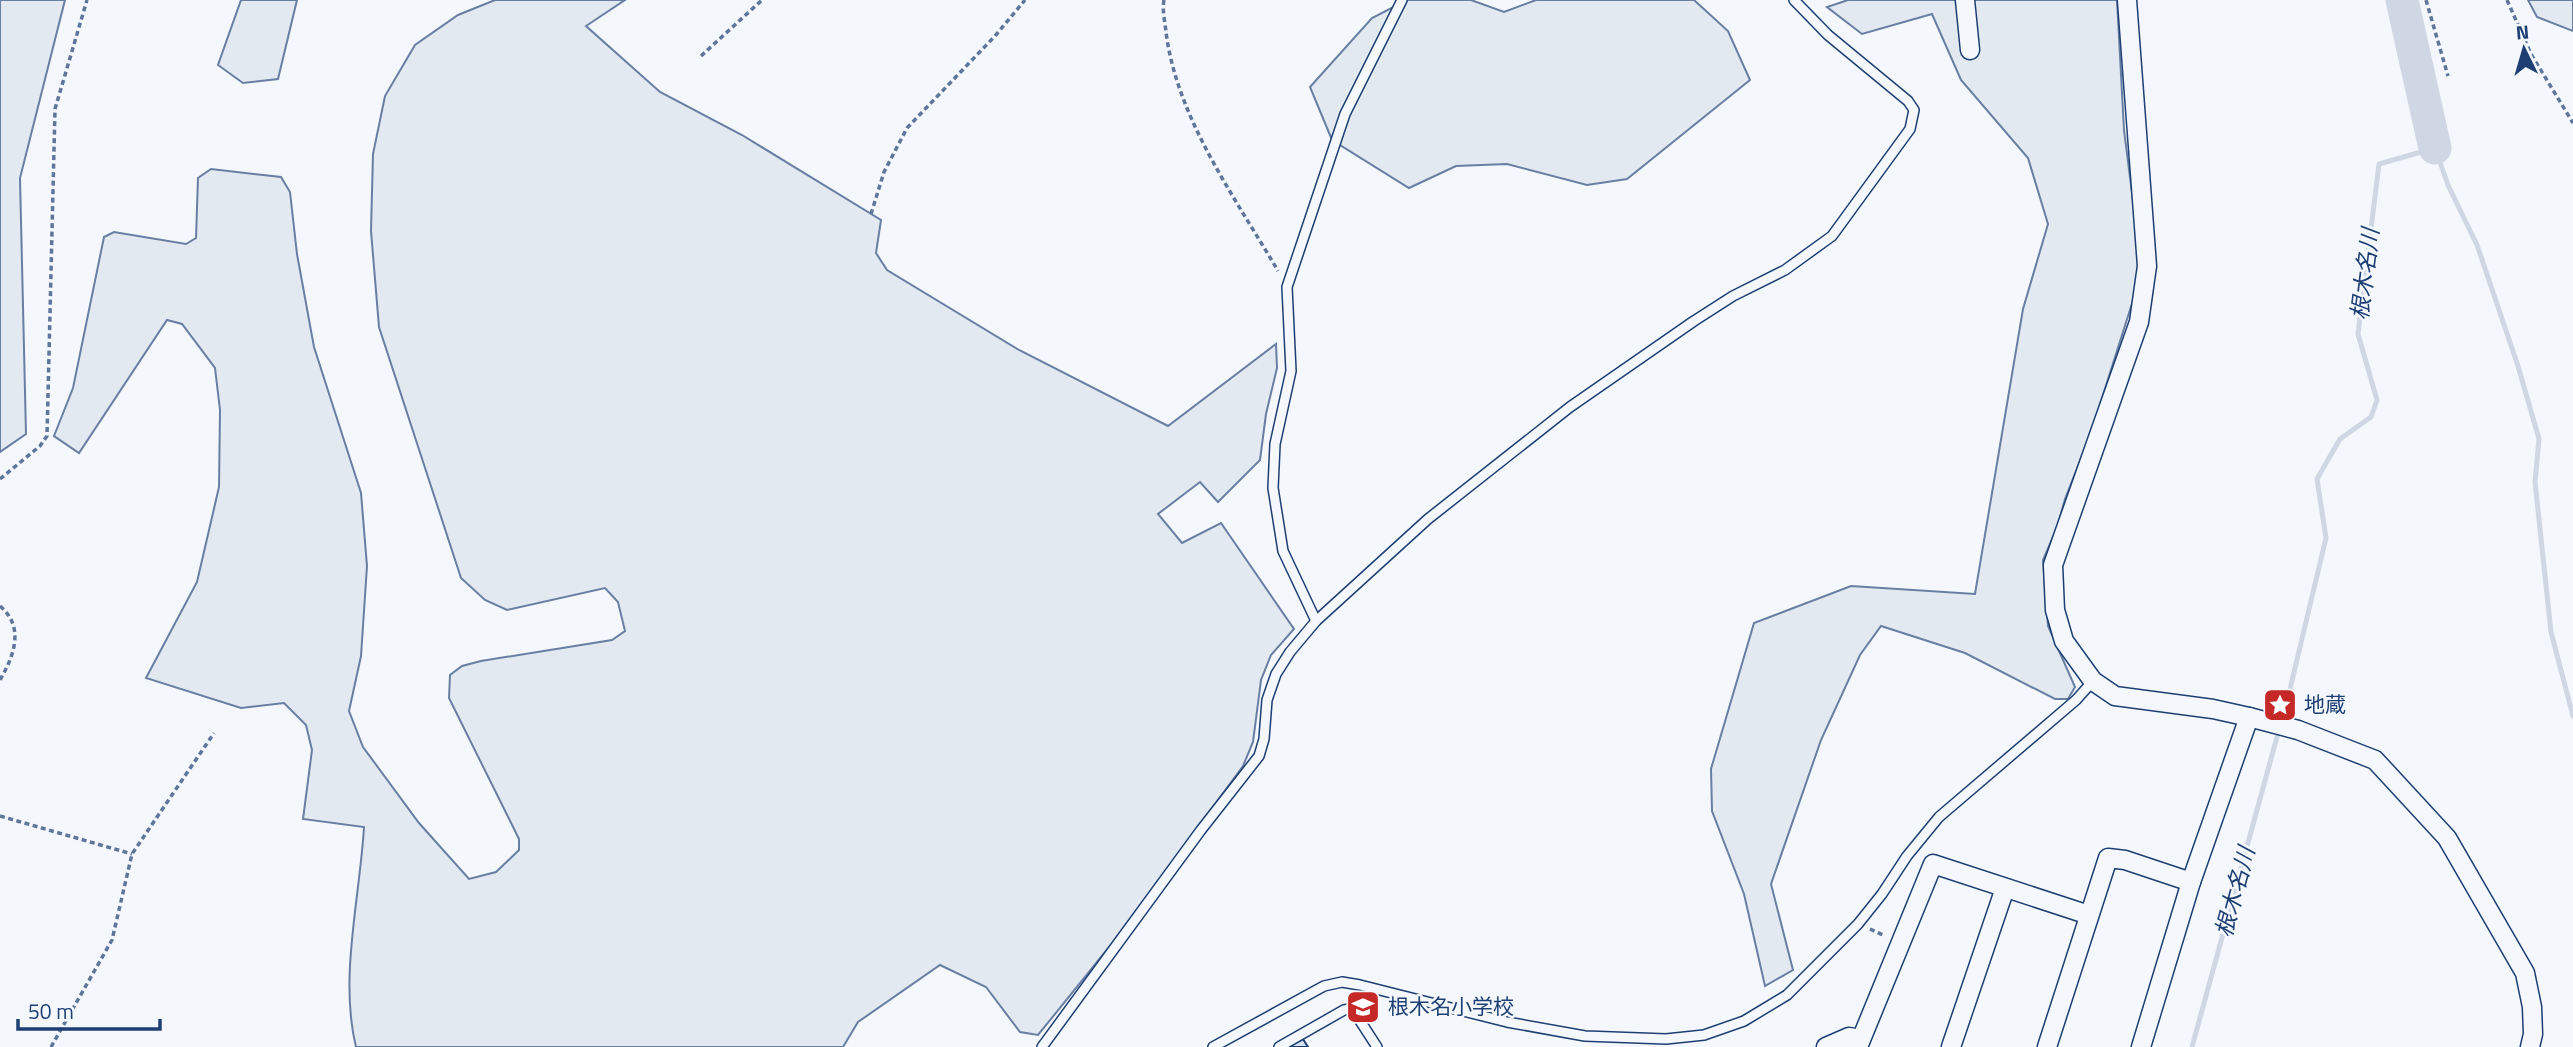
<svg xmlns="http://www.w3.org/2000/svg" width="2573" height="1047" font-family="'Titillium Web','Noto Sans JP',sans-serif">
  <rect width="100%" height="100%" fill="#f4f7fb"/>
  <!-- green -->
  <g fill="#e3e9f0" stroke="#687fa3" stroke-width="2">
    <polygon points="0,0 65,0 20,178 26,434 0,452"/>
    <polygon points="241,0 297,0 278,79 243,83 218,65"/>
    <path d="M495,0H625L586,26L660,92L742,135L881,220L876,253L887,270L1019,350L1168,426L1276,344L1277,368L1266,414L1260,460L1218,502L1200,482L1158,514L1182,543L1221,523L1294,629L1271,655L1261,680L1253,742L1243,766L1110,946L1038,1035L1020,1032L986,987L940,965L858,1022L843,1047H356C339,978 360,897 364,827L303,819L312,750L306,725L284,703L241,708L146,678L197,582L219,487L220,410L215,368L182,324L167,320L79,453L54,436L73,388L104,237L114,232L186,244L196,238L198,178L211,169L281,177L290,192L297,254L314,347L361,493L367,566L361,656L349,711L363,747L419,823L469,879L496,872L519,850V839L449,698L450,675L462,666L481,661L612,640L625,631L618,602L605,588L507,610L485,600L461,578L379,327L371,231L373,154L385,96L415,45L458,15Z"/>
    <polygon points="1407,0 1471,0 1504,12 1536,0 1694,0 1728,31 1750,80 1627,179 1587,185 1507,164 1456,166 1409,188 1332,140 1310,87 1372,18"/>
    <polygon points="1848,0 2117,0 2124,130 2142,272 2090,436 2065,499 2057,528 2043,560 2048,626 2075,687 2068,699 2055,699 1965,653 1881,626 1860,655 1821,740 1771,884 1793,970 1765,986 1744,894 1712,811 1711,769 1754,623 1851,586 1975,594 2023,309 2048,224 2028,158 1961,80 1932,14 1862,34 1827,7"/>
    <polygon points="2528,0 2573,0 2573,31 2537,17"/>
  </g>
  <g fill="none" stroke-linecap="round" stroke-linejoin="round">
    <!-- stream -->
    <g stroke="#cfd7e4" stroke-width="5">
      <polyline points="2290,689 2326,538 2317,479 2340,439 2371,417 2377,400 2358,334 2379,164 2435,148 2448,185 2477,245 2518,366 2539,439 2535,482 2551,632 2573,716"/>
      <polyline points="2192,1047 2277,737"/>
    </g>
    <!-- river -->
    <polyline stroke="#cfd7e4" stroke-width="33" points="2402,0 2435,148"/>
  </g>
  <!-- building -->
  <polygon fill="#d5e0f0" stroke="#1d3f73" stroke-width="2" points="1303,1039 1308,1047 1288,1047"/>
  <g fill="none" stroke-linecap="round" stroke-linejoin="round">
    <!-- lane casing -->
    <g stroke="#1d3f73" stroke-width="12">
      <g id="lane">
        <polyline points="1316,621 1283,551 1273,488 1275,444 1291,371 1287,287 1345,114 1402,0"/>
        <polyline points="1042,1047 1201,830 1259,756 1264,739 1267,700 1276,674 1290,652 1316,621 1428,519 1570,407 1694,321 1733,296 1785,270 1832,236 1910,129 1914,110 1908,101 1828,35 1794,0"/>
        <polyline points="1213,1047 1324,986 1342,982 1360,985 1507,1022 1585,1036 1666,1039 1704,1035 1744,1021 1787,995 1858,924 1882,894 1907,856 1939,817 2076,700 2093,681"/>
        <polyline points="1279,1047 1344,1010 1350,1009 1355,1013 1377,1047"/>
      </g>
    </g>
    <!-- street casing -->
    <g stroke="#1d3f73" stroke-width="21">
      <g id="street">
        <polyline points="1965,0 1970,50"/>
        <polyline points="2127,0 2147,266 2139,322 2053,565 2055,610 2064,641 2093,681 2115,696 2213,709 2249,717 2298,730 2375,760 2447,838 2525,973 2532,1007 2533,1034 2530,1047"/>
        <polyline points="1826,1047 1849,1037 1861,1039"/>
        <polyline points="1858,1047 1933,864 2089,915"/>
        <polyline points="1951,1047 2005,888"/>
        <polyline points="2047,1047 2108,858 2125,860 2191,882"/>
        <polyline points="2141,1047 2191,882 2249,717"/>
      </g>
    </g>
    <!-- path -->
    <g stroke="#5e769c" stroke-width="3.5" stroke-dasharray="5 3.5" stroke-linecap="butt">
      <path d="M1164,0C1162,10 1165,22 1166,32C1177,119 1235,197 1278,271"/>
      <polyline points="2426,0 2448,76"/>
      <polyline points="2507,0 2531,54 2573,123"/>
      <polyline points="701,56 762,0"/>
      <polyline points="871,214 884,172 907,128 995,36 1025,0"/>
      <polyline points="0,479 40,446 47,436 55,109 87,0"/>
      <path d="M0,606C25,627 14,656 0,680"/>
      <polyline points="0,816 132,854"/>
      <polyline points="1870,929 1885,936"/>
      <polyline points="51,1047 112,940 132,854 214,733"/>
    </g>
    <!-- lane -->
    <use href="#lane" stroke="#f4f7fb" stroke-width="9"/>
    <!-- street -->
    <use href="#street" stroke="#f4f7fb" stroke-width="18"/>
  </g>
  <!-- icons -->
  <defs>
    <g id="sight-square" transform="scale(1.75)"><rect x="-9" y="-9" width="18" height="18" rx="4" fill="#c62828" stroke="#f4f7fb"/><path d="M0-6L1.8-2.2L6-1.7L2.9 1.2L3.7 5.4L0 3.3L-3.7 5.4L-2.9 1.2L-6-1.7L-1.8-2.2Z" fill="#fff"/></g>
    <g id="school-square" transform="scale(1.75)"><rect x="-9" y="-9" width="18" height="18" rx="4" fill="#c62828" stroke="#f4f7fb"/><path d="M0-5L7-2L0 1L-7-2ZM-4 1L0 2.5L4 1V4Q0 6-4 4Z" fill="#fff"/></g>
  </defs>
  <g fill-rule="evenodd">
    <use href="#sight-square" x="2280" y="705"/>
    <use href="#school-square" x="1363" y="1007"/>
  </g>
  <g text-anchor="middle" stroke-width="5" stroke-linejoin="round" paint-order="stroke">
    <!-- poi labels -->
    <g font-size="21" fill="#1d3f73" stroke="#f4f7fb" text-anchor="start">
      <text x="2304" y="712">地蔵</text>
      <text x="1388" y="1014">根木名小学校</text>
    </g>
    <!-- water labels -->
    <g font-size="23" font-style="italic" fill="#1d3f73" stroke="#f4f7fb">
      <text transform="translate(2365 274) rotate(-83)" y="8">根木名川</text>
      <text transform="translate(2235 892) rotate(-75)" y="8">根木名川</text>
    </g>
  </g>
  <!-- north arrow -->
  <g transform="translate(2524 49) rotate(355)" stroke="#f4f7fb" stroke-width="5" paint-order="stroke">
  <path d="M0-5L12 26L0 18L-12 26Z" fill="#1d3f73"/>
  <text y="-10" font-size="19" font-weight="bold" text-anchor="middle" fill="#1d3f73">N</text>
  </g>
  <!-- scale -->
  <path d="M18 1019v10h142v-10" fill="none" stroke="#1d3f73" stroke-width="3.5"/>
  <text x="28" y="1019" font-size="21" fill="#1d3f73" stroke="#f4f7fb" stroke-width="5" paint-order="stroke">50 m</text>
</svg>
